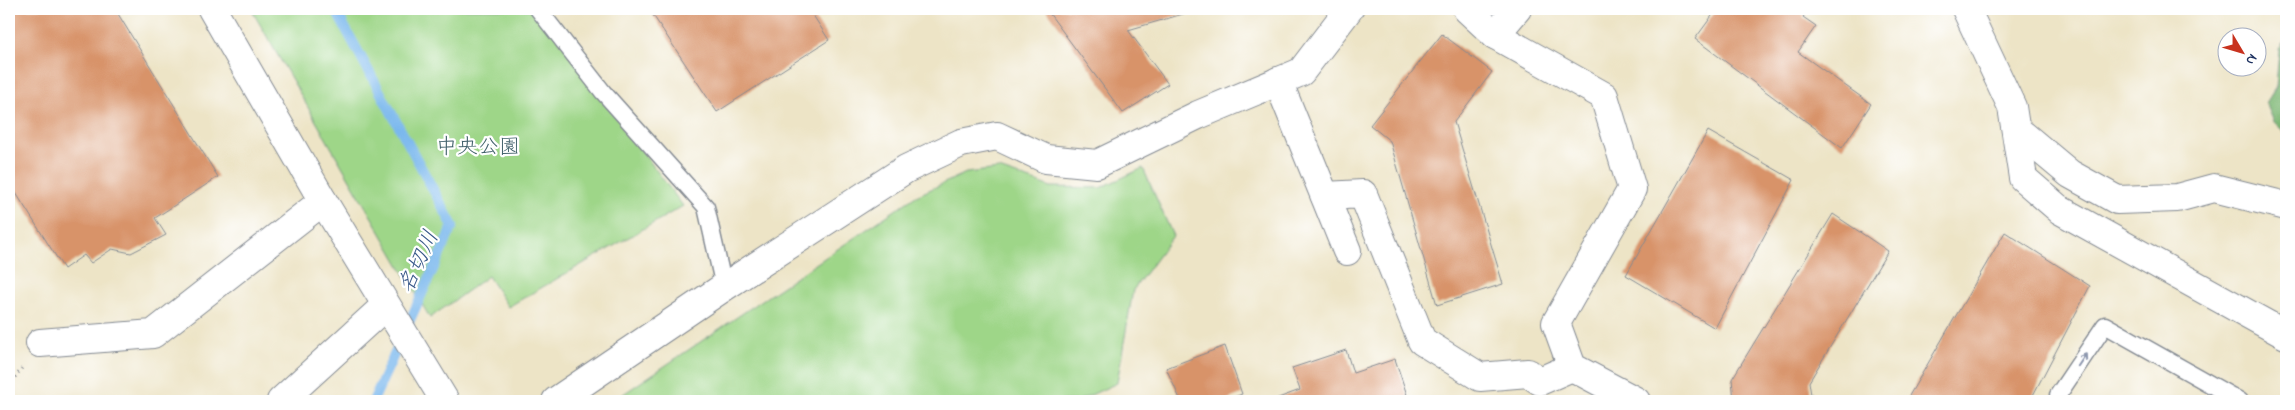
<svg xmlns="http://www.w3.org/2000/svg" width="2295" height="410" font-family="'Indie Flower','Klee One',sans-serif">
  <rect width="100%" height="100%" fill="#fff"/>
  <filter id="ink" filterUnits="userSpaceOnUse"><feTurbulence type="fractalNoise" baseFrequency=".02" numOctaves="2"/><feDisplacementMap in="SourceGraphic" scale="10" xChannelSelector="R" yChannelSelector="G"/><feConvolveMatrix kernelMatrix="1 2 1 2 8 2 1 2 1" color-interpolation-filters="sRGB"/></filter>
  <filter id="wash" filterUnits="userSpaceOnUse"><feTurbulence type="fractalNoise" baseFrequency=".0096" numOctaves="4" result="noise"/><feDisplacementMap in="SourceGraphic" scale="20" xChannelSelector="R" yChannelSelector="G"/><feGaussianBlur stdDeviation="1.12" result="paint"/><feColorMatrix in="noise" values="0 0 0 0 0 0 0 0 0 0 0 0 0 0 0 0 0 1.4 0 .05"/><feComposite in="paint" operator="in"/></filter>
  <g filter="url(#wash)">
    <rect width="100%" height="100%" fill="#ede4c6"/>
    <!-- green -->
    <g fill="#9ed688" stroke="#5c8273">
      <polygon points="251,9 536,9 683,206 508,307 488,276 430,318"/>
      <polygon points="1143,168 1173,236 1133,290 1117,383 1078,401 613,401 916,196 966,173 999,169 1051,187 1100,188"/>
    </g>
    <!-- forest -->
    <polygon fill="#7eb774" stroke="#4c7369" points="2286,40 2286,134 2274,122 2266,103 2276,87 2279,49"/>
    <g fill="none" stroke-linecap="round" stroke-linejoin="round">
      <!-- stream -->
      <polyline stroke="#7ab8ed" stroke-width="10" points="335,9 453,226 373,401"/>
    </g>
    <g id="blocks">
      <!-- building -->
      <g fill="#d89369">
        <polygon points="16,9 115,9 218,177 155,218 166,235 131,253 112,249 91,263 84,255 64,269 9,182 9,14"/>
        <polygon points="649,9 809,9 829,40 717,112"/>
        <polygon points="1046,9 1200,9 1128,30 1168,84 1123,113"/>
        <polygon points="1717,9 1809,9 1803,17 1816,26 1798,52 1871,104 1842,148 1695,39"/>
        <polygon points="1442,34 1492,72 1454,122 1503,284 1437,305 1390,141 1370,125"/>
        <polygon points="1708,131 1794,180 1715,328 1626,275"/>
        <polygon points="1833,214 1888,251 1809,382 1812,401 1734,401 1732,379"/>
        <polygon points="2005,232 2090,286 2030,401 1906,401"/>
        <polygon points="1225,346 1242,394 1224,401 1181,401 1166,368"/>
        <polygon points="1346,350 1353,373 1395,359 1409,401 1270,401 1300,390 1292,368"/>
      </g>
    </g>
  </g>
  <g filter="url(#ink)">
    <use href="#blocks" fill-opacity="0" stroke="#848a92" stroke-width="1"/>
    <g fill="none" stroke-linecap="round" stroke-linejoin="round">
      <!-- service casing -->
      <g stroke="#848a92" stroke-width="19">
        <g id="service">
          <polyline points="538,9 603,92 706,207 724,287"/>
          <polyline points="2059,401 2058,395 2105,325 2240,401"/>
        </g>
      </g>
      <!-- minor casing -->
      <g stroke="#848a92" stroke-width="30">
        <g id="minor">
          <polyline points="1467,9 1495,35 1604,96 1632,189 1556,323 1572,367 1636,401"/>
          <polyline points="1966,9 2012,107 2023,178 2060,210 2286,335"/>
          <polyline points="1495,35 1517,9"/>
          <polyline points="1278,81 1347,251"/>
          <polyline points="2016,129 2070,174 2117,200 2177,198 2214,188 2286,206"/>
          <polyline points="1325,196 1363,194 1422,341 1480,377 1528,373 1540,381 1572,367"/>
          <polyline points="40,343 153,334 323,201"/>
          <polyline points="281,401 385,306"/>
          <polyline points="556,401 724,287 906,169 961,143 997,136 1046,159 1097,164 1198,115 1301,72 1349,9"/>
        </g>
      </g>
      <!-- tertiary casing -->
      <g stroke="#848a92" stroke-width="30">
        <polyline id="tertiary" points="212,9 323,201 445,401"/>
      </g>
      <!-- path -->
      <polyline stroke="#848a92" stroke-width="3" stroke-dasharray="1 4" stroke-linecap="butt" points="9,385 22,368"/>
      <!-- service -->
      <use href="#service" stroke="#fff" stroke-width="16"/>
      <!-- minor -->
      <use href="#minor" stroke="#fff" stroke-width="28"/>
      <!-- tertiary -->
      <use href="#tertiary" stroke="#fff" stroke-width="28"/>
    </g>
    <!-- one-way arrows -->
    <defs><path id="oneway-shaft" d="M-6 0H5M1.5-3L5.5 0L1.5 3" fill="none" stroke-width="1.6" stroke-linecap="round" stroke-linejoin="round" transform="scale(1.25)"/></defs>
    <use stroke="#8d97ae" href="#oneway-shaft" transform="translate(2082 360) rotate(-56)"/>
  </g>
  <g text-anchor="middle" stroke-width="4.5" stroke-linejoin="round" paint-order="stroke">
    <!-- park labels -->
    <g font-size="21" fill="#42616b" stroke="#fff">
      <text x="478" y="153">中央公園</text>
    </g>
    <!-- water labels -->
    <g font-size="22" font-style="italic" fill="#385889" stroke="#fff">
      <text transform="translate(417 261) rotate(-65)" y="8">名切川</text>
    </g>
  </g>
  <!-- margin -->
  <rect width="2295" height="410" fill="none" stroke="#fff" stroke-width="30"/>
  <!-- north arrow -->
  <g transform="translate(2242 52) rotate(128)"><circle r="24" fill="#ffffff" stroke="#a4acbf"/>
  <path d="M0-4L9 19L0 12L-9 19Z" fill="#c8321e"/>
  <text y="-8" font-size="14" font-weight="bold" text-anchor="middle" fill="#1b2f5e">N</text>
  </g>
</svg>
